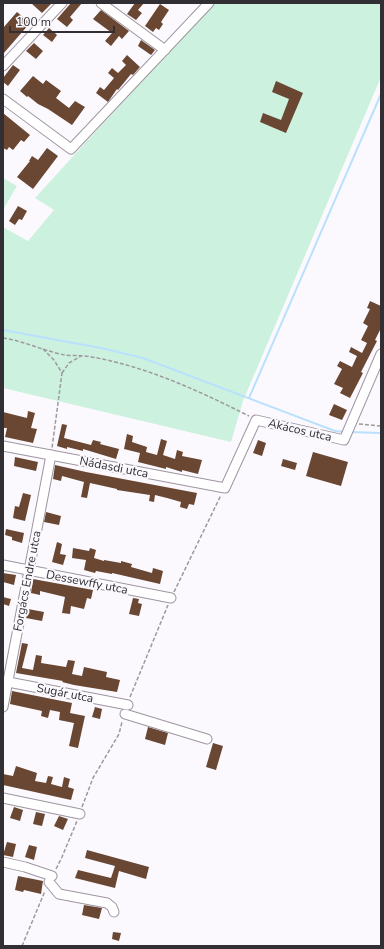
<svg xmlns="http://www.w3.org/2000/svg" width="384" height="949" font-family="'Nunito Sans',sans-serif">
  <rect width="100%" height="100%" fill="#fcf9fe"/>
  <!-- green -->
  <g fill="#cdf1df">
    <polygon points="213,3 381,3 381,77 243,401 231,442 3,388 3,227 28,241 54,210 35,198"/>
    <polygon points="3,178 17,186 3,210"/>
  </g>
  <g fill="none" stroke-linecap="round" stroke-linejoin="round">
    <!-- stream -->
    <g stroke="#b9e1fd" stroke-width="2">
      <polyline points="3,330 101,348 143,358 335,431 345,432"/>
      <polyline points="249,398 381,94"/>
      <polyline points="350,432 381,433"/>
    </g>
  </g>
  <!-- building -->
  <g fill="#694733">
    <polygon points="31,3 52,3 42,13"/>
    <polygon points="71,3 82,3 70,17 73,20 67,27 57,19"/>
    <polygon points="135,3 144,3 138,10 142,13 136,20 127,14"/>
    <polygon points="160,4 169,10 161,22 163,24 159,30 156,28 153,32 145,26"/>
    <polygon points="101,10 129,31 122,39 119,36 111,46 105,41 112,33 93,19"/>
    <polygon points="17,12 30,23 3,54 3,28"/>
    <polygon points="49,28 57,35 52,42 43,35"/>
    <polygon points="141,40 155,50 151,55 138,46"/>
    <polygon points="34,43 43,51 36,59 26,51"/>
    <polygon points="127,55 140,67 133,75 131,74 118,90 117,89 108,102 96,93 100,87 104,90 114,78 108,73 112,68 118,73 126,65 122,61"/>
    <polygon points="13,65 20,70 8,86 3,82 3,78"/>
    <polygon points="33,76 43,84 46,80 61,91 56,98 69,108 75,101 85,107 72,125 48,109 38,104 28,96 27,97 20,91"/>
    <polygon points="276,81 303,93 286,133 260,122 263,113 281,120 289,99 272,92"/>
    <polygon points="3,113 30,135 24,142 21,140 13,150 9,147 7,150 3,148"/>
    <polygon points="47,148 58,156 33,189 17,177 30,161 29,161 32,156 38,160"/>
    <polygon points="18,206 27,211 22,220 19,219 15,225 9,221"/>
    <polygon points="370,301 381,306 381,328 375,340 377,341 361,372 363,373 350,398 340,393 343,388 334,384 342,369 337,366 340,361 352,367 357,356 349,352 351,347 362,353 367,343 361,340 368,326 363,323 370,309 367,308"/>
    <polygon points="334,404 347,410 342,420 329,415"/>
    <polygon points="28,411 35,413 31,428 37,429 33,443 5,437 7,428 3,428 3,412 27,418"/>
    <polygon points="62,424 67,425 64,438 91,445 93,440 101,442 100,444 119,449 116,459 83,449 83,451 67,447 67,449 57,446"/>
    <polygon points="127,434 133,436 132,442 147,447 146,452 157,455 161,439 167,441 163,455 175,459 177,450 183,452 182,456 202,460 198,474 182,470 182,472 166,467 166,469 138,462 140,453 124,449"/>
    <polygon points="258,440 266,443 262,456 253,453"/>
    <polygon points="313,452 348,462 341,486 306,476"/>
    <polygon points="15,457 38,462 36,471 14,466"/>
    <polygon points="283,459 297,463 295,470 281,466"/>
    <polygon points="55,465 86,472 197,493 194,505 189,504 187,509 180,507 181,502 167,498 155,495 154,502 149,501 150,495 117,490 117,489 90,483 87,498 81,497 84,482 62,476 61,481 53,479"/>
    <polygon points="23,493 31,495 25,521 13,518 15,506 19,507"/>
    <polygon points="46,512 61,516 59,525 44,522"/>
    <polygon points="6,529 24,533 22,543 12,540 12,537 5,535"/>
    <polygon points="57,542 62,544 60,554 66,555 63,565 52,562"/>
    <polygon points="73,548 89,551 90,548 96,550 94,558 104,561 104,560 121,563 121,561 132,564 131,567 152,573 153,568 163,571 160,584 112,573 112,574 96,571 95,573 84,570 86,560 72,558"/>
    <polygon points="3,573 16,575 14,585 3,582"/>
    <polygon points="33,579 93,590 91,599 87,598 84,609 71,606 70,614 62,613 65,597 40,591 40,595 31,593"/>
    <polygon points="3,597 11,599 9,606 3,604"/>
    <polygon points="133,598 139,599 138,603 142,604 139,616 129,614"/>
    <polygon points="28,609 44,612 42,621 26,618"/>
    <polygon points="22,643 28,644 22,668 33,670 36,655 42,656 41,663 66,667 68,660 75,661 72,674 82,676 84,667 107,672 106,677 120,680 117,692 74,685 62,682 63,681 16,673"/>
    <polygon points="12,691 72,703 70,713 85,716 78,748 69,746 74,723 59,720 60,712 50,710 48,718 41,716 42,711 10,704"/>
    <polygon points="95,707 102,709 100,719 92,717"/>
    <polygon points="148,727 168,733 165,745 145,739"/>
    <polygon points="213,743 223,746 216,770 206,767"/>
    <polygon points="16,766 37,773 35,781 46,783 48,776 53,777 51,784 62,787 64,777 70,779 68,787 74,789 71,800 3,785 3,774 13,776"/>
    <polygon points="14,807 23,810 20,821 10,818"/>
    <polygon points="36,812 45,814 42,826 33,824"/>
    <polygon points="59,816 68,819 63,830 54,826"/>
    <polygon points="7,842 16,844 13,857 3,855"/>
    <polygon points="29,845 37,847 34,860 25,857"/>
    <polygon points="87,850 149,867 146,879 119,871 115,888 75,878 78,870 111,878 115,866 85,858"/>
    <polygon points="18,876 43,881 41,894 24,890 23,892 15,890"/>
    <polygon points="84,905 102,908 99,919 82,915"/>
    <polygon points="113,932 121,933 119,941 112,939"/>
  </g>
  <g fill="none" stroke-linecap="round" stroke-linejoin="round">
    <!-- minor casing -->
    <g stroke="#9e95a1" stroke-width="11">
      <g id="minor">
        <polyline points="101,3 165,50"/>
        <polyline points="3,66 62,3"/>
        <polyline points="3,99 71,149 209,3"/>
        <polyline points="3,446 225,488 256,420 344,440 381,354"/>
        <polyline points="3,565 171,598"/>
        <polyline points="3,681 128,705"/>
        <polyline points="3,707 51,455"/>
        <polyline points="125,714 207,739"/>
        <polyline points="3,798 80,814"/>
        <polyline points="3,862 25,867 52,876"/>
        <polyline points="49,882 59,894 107,903 112,907 114,912"/>
      </g>
    </g>
    <!-- path -->
    <g stroke="#9d9a9f" stroke-width="1.5" stroke-dasharray="4 2" stroke-linecap="butt">
      <path d="M3,338C24,341 44,351 65,355C74,356 83,355 92,357C148,367 199,391 249,416"/>
      <polyline points="43,349 54,360 62,373 52,448"/>
      <polyline points="62,373 69,363 81,356"/>
      <polyline points="359,424 381,426"/>
      <polyline points="174,592 221,495"/>
      <polyline points="130,697 168,605"/>
      <polyline points="82,807 93,778 119,734 122,722"/>
      <polyline points="56,869 62,857 77,821"/>
      <polyline points="22,946 45,891"/>
    </g>
    <!-- minor -->
    <use href="#minor" stroke="#fff" stroke-width="9"/>
  </g>
  <g text-anchor="middle" stroke-width="4" stroke-linejoin="round" paint-order="stroke">
    <!-- street labels -->
    <g font-size="12" fill="#322f34" stroke="#fcf9fe">
      <text transform="translate(300 430) rotate(13)" y="4">Akácos utca</text>
      <text transform="translate(114 467) rotate(11)" y="4">Nádasdi utca</text>
      <text transform="translate(27 581) rotate(-79)" y="4">Forgács Endre utca</text>
      <text transform="translate(87 582) rotate(11)" y="4">Dessewffy utca</text>
      <text transform="translate(65 693) rotate(11)" y="4">Sugár utca</text>
    </g>
  </g>
  <!-- border -->
  <rect width="384" height="949" fill="none" stroke="#322f34" stroke-width="8"/>
  <!-- scale -->
  <path d="M10 26v6h104v-6" fill="none" stroke="#322f34" stroke-width="2"/>
  <text x="16" y="26" font-size="12" fill="#322f34" stroke="#fcf9fe" stroke-width="3" paint-order="stroke">100 m</text>
</svg>
